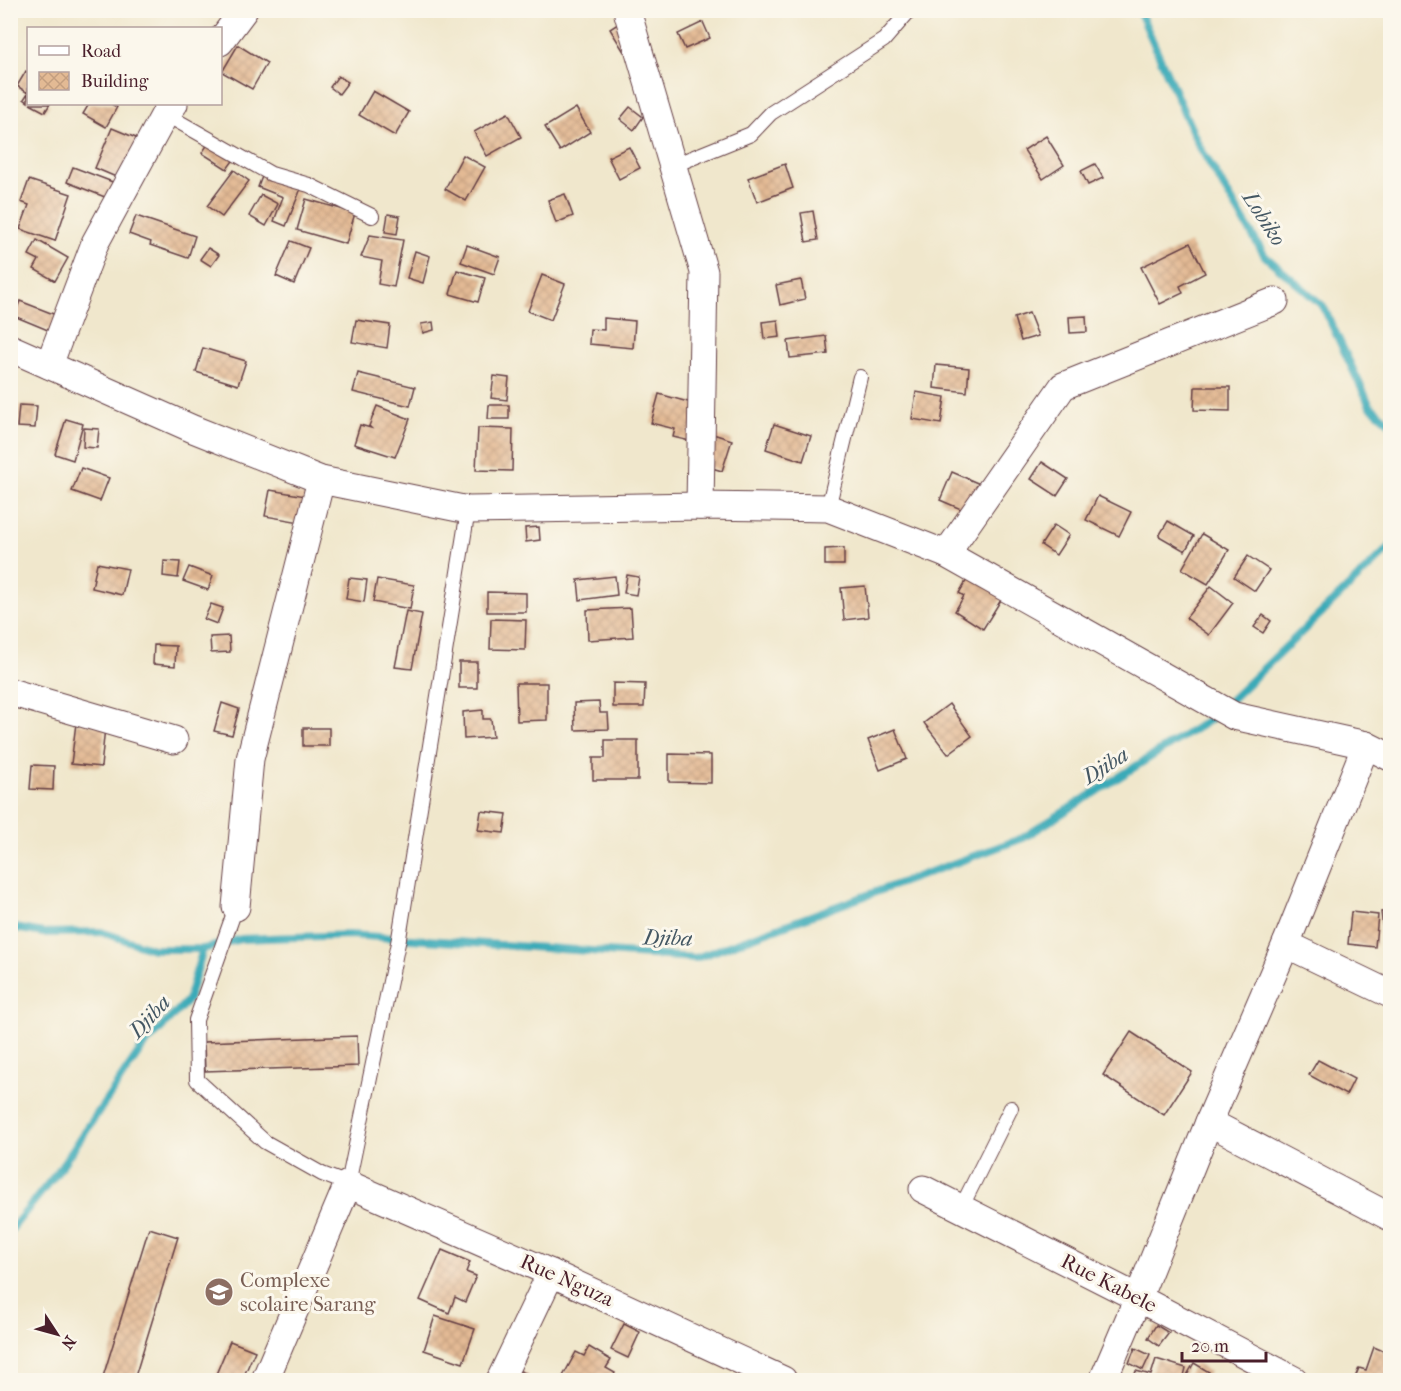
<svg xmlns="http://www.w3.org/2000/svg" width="1401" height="1391" font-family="'IM FELL French Canon',serif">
  <defs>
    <pattern id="building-cross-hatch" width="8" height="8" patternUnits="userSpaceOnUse" patternTransform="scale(1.5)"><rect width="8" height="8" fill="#e3ba94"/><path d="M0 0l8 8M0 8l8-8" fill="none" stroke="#c49f80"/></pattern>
  </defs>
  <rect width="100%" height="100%" fill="#fbf7ec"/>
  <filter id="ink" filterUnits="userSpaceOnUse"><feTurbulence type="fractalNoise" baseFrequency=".0167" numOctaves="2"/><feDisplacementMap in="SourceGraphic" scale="12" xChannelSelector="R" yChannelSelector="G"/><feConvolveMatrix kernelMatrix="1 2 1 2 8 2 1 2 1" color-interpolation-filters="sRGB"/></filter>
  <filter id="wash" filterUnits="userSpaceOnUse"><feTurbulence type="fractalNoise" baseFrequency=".008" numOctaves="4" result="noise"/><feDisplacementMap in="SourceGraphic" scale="24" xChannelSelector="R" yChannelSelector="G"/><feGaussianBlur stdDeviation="1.35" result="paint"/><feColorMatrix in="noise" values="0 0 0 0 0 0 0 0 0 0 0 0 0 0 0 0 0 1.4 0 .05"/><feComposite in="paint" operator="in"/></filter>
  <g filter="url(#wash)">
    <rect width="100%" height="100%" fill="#f0e7cc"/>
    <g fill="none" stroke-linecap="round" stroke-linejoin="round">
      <!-- stream -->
      <g stroke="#3aaab8" stroke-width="8">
        <polyline points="1139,10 1198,144 1265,256 1323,306 1370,406 1390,423"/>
        <polyline points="10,927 43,933 101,932 153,949 203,949 241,939 350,935 696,958 1023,838 1212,718 1390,547"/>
        <polyline points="10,1231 56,1174 142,1048 188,1000 203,949"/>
      </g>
    </g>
    <g id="blocks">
      <!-- building -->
      <g fill="url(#building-cross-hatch)">
        <polygon points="627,18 641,41 624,52 610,29"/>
        <polygon points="703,22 710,38 685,49 678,34"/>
        <polygon points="238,45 267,63 252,89 222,72"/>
        <polygon points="26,71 28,73 28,102 24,99 28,93 17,86"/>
        <polygon points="338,76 348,82 339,94 330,87"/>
        <polygon points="373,91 409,112 395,136 359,115"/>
        <polygon points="30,104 50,104 45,112"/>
        <polygon points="89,104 111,104 117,107 106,127 83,114"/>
        <polygon points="630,107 643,117 634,130 620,119"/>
        <polygon points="576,108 590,132 560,151 545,127"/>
        <polygon points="508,113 521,137 487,156 474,132"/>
        <polygon points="112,128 148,143 130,183 95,168"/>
        <polygon points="1046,136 1064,165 1043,179 1024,150"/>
        <polygon points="212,138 238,154 227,169 202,153"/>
        <polygon points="629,147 640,168 619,179 608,157"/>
        <polygon points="463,155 485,167 466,201 445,189"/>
        <polygon points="785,164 793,188 757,202 748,178"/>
        <polygon points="1095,164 1103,178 1088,185 1081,171"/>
        <polygon points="266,166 304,181 286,226 274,221 283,197 258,187"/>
        <polygon points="73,167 131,189 125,205 67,182"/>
        <polygon points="234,170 249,181 222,217 207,206"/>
        <polygon points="29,180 71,194 55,241 20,229 29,205 21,202"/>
        <polygon points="565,194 573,216 556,223 548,200"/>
        <polygon points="261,195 278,204 266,226 249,216"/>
        <polygon points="306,199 355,213 346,244 297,230"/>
        <polygon points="813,211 818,240 806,242 801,213"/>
        <polygon points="388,214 400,216 397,234 385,232"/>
        <polygon points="136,216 195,236 188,258 150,245 151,242 129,234"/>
        <polygon points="370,235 403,240 394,287 378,284 382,261 361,257"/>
        <polygon points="37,240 68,258 55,281 34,269 39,260 29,255"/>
        <polygon points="291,241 309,248 294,284 276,276"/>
        <polygon points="1190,243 1205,273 1180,286 1183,293 1160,304 1141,267"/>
        <polygon points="467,245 500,257 494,274 461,262"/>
        <polygon points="208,248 219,255 211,266 200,259"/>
        <polygon points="415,251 430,256 423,283 407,278"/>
        <polygon points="457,270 485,278 478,302 450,294"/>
        <polygon points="542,275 565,284 551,320 528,311"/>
        <polygon points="801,280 805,299 780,305 776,285"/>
        <polygon points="20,301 61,317 55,333 14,316"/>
        <polygon points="1029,313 1038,336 1021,341 1014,318"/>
        <polygon points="1086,316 1087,332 1070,333 1069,317"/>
        <polygon points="604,318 635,321 633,348 589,344 590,329 604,330"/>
        <polygon points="356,320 390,325 387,348 352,342"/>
        <polygon points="778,320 780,337 764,339 762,322"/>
        <polygon points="433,322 434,330 423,333 421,324"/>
        <polygon points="826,336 828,354 790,358 788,341"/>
        <polygon points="203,348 246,361 238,385 196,372"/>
        <polygon points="936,365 969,368 967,392 934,388"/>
        <polygon points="358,373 415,387 410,406 353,392"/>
        <polygon points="494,376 509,378 507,400 491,398"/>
        <polygon points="1195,387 1230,387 1230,411 1194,410"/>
        <polygon points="916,392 945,397 941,424 912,419"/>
        <polygon points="659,394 699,405 690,441 673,437 675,429 651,423"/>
        <polygon points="19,405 37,406 35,428 17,427"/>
        <polygon points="489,405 509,405 509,419 488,419"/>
        <polygon points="377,406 410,419 395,457 354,444 360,425 371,428 369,426"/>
        <polygon points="66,419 83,424 73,460 55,454"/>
        <polygon points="774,424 811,436 803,461 766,449"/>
        <polygon points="84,428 99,429 97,448 83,447"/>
        <polygon points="478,428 513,429 512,471 476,470"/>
        <polygon points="713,434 732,440 722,471 702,465"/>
        <polygon points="1042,462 1068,479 1057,496 1031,479"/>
        <polygon points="81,468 109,478 100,501 72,491"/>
        <polygon points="952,472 989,488 977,516 940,500"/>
        <polygon points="270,490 306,496 300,522 265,516"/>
        <polygon points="1098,496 1131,512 1119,536 1086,520"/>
        <polygon points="1168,521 1194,536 1185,551 1159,536"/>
        <polygon points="1054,525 1069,535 1056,555 1041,545"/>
        <polygon points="539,527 540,540 526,542 525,528"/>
        <polygon points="1202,534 1229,550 1208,584 1182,569"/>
        <polygon points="844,548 844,565 825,565 825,549"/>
        <polygon points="1248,556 1269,570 1255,591 1234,577"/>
        <polygon points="164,561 180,562 178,578 163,576"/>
        <polygon points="97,563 128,569 122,595 92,588"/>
        <polygon points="975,566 1009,587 983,629 955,611 964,596 959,593"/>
        <polygon points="189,567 213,576 208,590 183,581"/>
        <polygon points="627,575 639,577 636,595 624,593"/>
        <polygon points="615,576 617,595 580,600 578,580"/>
        <polygon points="349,578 367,580 364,602 346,599"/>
        <polygon points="377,579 414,585 410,609 373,602"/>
        <polygon points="865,586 868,617 844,620 841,588"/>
        <polygon points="1211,586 1233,603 1209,635 1186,618"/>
        <polygon points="487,592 526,593 526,612 487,612"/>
        <polygon points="211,604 223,608 217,624 204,619"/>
        <polygon points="631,608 633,637 588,640 587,610"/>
        <polygon points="406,611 422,614 412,669 395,667"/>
        <polygon points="1263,615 1271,621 1263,633 1254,627"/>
        <polygon points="491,619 526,620 525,650 490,649"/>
        <polygon points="229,636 230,652 211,653 210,637"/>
        <polygon points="154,645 176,646 175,666 153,664"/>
        <rect x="459" y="662" width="18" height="26"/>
        <polygon points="516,683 547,683 547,720 517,721"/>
        <polygon points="613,683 645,684 644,707 613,707"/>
        <polygon points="599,702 600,713 608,713 609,729 575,730 574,703"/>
        <polygon points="222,703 239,709 232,735 214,731"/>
        <polygon points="949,704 972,736 948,754 924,723"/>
        <polygon points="483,710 483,719 491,719 493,737 464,739 463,712"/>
        <polygon points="76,723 105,727 101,767 71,764"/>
        <rect x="303" y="728" width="26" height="18"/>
        <polygon points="895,729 907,759 880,770 868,740"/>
        <polygon points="605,740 638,740 638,780 593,780 593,758 605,758"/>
        <polygon points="669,754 711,755 711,783 669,782"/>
        <polygon points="32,765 54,766 53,790 30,789"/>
        <polygon points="481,811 507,814 504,833 478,830"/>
        <polygon points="1390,911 1390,937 1384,938 1381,912"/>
        <polygon points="1351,912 1378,915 1375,947 1348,944"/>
        <polygon points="1131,1032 1192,1072 1164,1115 1103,1075"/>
        <polygon points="357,1036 358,1066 205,1071 204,1042"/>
        <polygon points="1318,1060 1354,1079 1346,1095 1309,1075"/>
        <polygon points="149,1228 178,1237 134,1380 102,1380"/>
        <polygon points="442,1250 470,1262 466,1272 476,1276 465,1302 455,1297 449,1313 420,1300"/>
        <polygon points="435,1316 475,1329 463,1363 424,1350"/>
        <polygon points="624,1324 640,1332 628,1358 611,1350"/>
        <polygon points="1156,1325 1169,1333 1159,1346 1148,1338"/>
        <polygon points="230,1341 255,1351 242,1380 216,1380 214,1379"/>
        <polygon points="589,1347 611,1360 606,1368 615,1373 611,1380 561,1380 576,1352 584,1356"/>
        <polygon points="1374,1347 1390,1354 1390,1380 1354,1380 1359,1368 1366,1370"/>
        <polygon points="1135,1348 1150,1355 1143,1370 1129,1363"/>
        <polygon points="1156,1359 1186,1368 1183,1380 1133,1380 1136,1371 1151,1375"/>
        <polygon points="1194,1363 1209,1372 1204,1380 1193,1380 1186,1377"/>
        <polygon points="512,1368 528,1374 526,1380 507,1380"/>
      </g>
    </g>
  </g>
  <g filter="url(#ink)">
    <use href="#blocks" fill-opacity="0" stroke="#633d43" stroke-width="1.5"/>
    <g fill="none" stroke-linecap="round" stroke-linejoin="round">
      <!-- service casing -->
      <g stroke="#633d43" stroke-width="16">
        <g id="service">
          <polyline points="165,114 271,174 309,185 372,216"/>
          <polyline points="672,166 751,134 771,113 884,40 910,10"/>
          <polyline points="828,508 860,377"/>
          <polyline points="236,907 196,1020 197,1080 265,1142 322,1174 348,1184 399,938 468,510"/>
          <polyline points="961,1208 1011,1108"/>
        </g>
      </g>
      <!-- minor casing -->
      <g stroke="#633d43" stroke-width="29">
        <g id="minor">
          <polyline points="628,14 704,272 700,506"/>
          <polyline points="220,42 244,10"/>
          <polyline points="10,348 193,429 321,480 468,510 700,506 828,508 946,554 1234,716 1366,745 1390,757"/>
          <polyline points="49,365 95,243 165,114 174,104"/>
          <polyline points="946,554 1063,386 1275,301"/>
          <polyline points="10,692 174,740"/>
          <polyline points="236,907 250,759 321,480"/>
          <polyline points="1286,944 1390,994"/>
          <polyline points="1209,1122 1390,1217"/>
          <polyline points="923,1189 1138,1298 1294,1380"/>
          <polyline points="265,1380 348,1184 551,1273 783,1380"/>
          <polyline points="500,1380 551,1273"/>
          <polyline points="1103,1380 1138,1298 1209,1122 1286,944 1366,745"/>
        </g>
      </g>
      <!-- service -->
      <use href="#service" stroke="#fff" stroke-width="14"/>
      <!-- minor -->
      <use href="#minor" stroke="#fff" stroke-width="27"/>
    </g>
  </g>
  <!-- icons -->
  <defs>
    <g id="school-disc" transform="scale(1.5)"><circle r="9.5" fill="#8d6e63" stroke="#fbf7ec"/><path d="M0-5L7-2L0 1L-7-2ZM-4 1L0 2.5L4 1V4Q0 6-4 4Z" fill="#fff"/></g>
  </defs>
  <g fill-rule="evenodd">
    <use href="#school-disc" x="219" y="1292"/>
  </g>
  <g text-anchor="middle" stroke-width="6" stroke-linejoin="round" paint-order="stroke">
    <!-- education labels -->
    <g font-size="21" fill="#785e54" stroke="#fbf7ec" text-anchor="start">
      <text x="240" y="1287">Complexe<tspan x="240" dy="24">scolaire Sarang</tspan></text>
    </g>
    <!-- street labels -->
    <g font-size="21" fill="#4a1f2b" stroke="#fbf7ec">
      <text transform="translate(567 1280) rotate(24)" y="7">Rue Nguza</text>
      <text transform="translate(1109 1283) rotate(27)" y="7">Rue Kabele</text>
    </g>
    <!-- water labels -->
    <g font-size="22" font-style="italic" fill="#445763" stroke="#fbf7ec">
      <text transform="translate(1265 218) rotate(57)" y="8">Lobiko</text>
      <text transform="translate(1105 765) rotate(-32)" y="8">Djiba</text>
      <text transform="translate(668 937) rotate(2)" y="8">Djiba</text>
      <text transform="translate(149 1016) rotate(-47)" y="8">Djiba</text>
    </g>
  </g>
  <!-- margin -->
  <rect width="1401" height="1391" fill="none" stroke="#fbf7ec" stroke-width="36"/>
  <!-- legend -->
  <rect x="27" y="27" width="195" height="78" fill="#fbf7ec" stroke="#b4a19f" stroke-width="1.5"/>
  <rect x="39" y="46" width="30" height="9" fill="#ffffff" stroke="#b4a19f" stroke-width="1.5"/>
  <text x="81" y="57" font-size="18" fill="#4a1f2b">Road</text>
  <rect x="39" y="72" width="30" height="18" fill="url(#building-cross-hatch)" stroke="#b4a19f" stroke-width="1.5"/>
  <text x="81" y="87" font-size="18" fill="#4a1f2b">Building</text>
  <!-- north arrow -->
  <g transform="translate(57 1334) rotate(126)" stroke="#fbf7ec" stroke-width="4.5" paint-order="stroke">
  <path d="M0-4.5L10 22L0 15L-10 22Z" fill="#4a1f2b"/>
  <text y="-9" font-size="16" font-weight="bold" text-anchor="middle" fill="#4a1f2b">N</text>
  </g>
  <!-- scale -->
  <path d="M1182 1352v9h84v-9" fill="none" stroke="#4a1f2b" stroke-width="3"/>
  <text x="1191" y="1352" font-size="18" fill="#4a1f2b" stroke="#fbf7ec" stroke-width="4.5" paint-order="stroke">20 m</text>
</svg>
